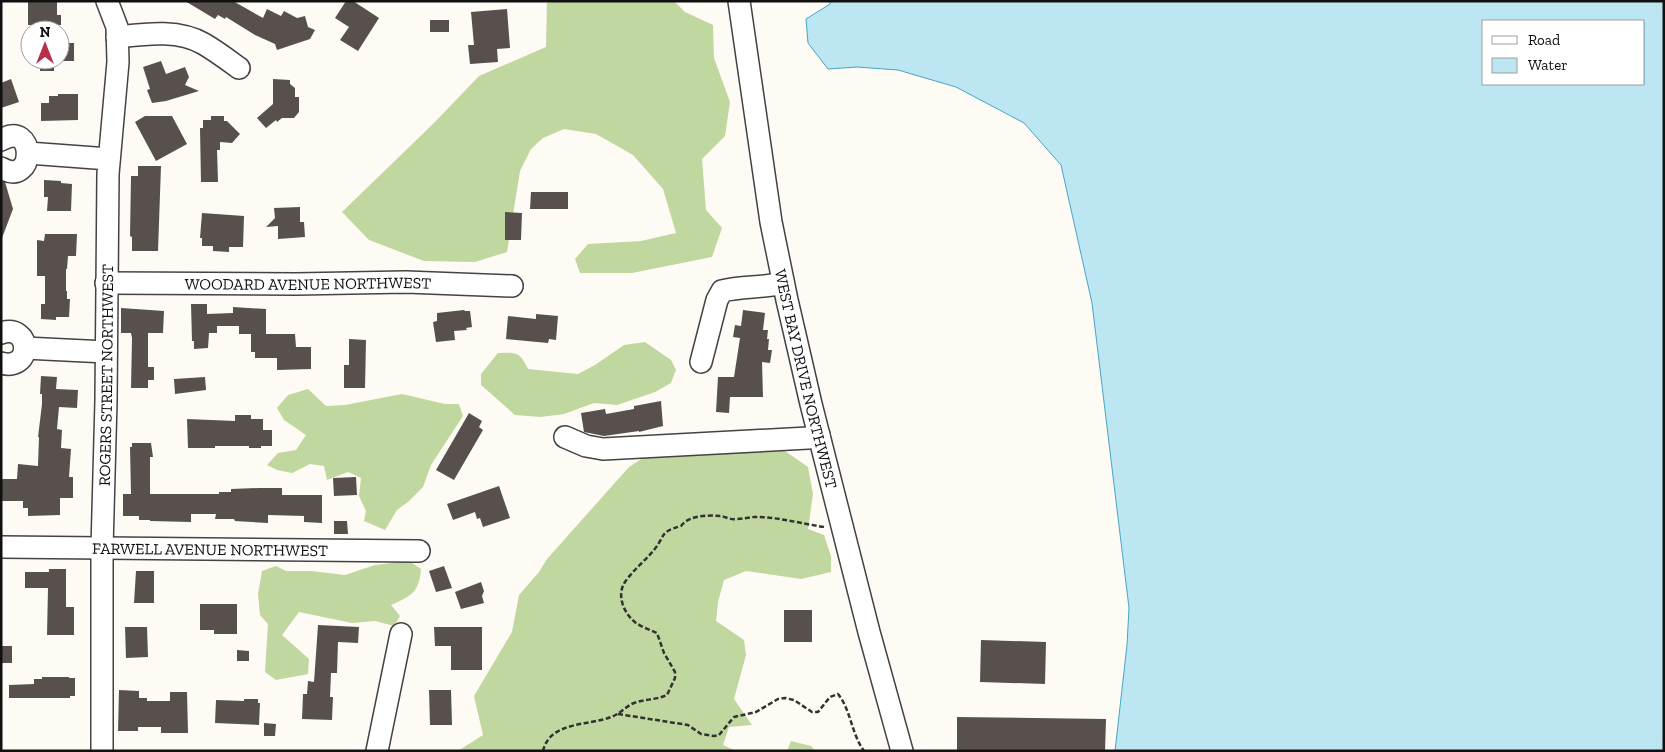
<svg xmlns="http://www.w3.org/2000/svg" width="1665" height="752" font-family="'Zilla Slab',serif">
  <rect width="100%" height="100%" fill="#fefbf4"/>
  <!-- forest -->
  <g fill="#c0d79f">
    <polygon points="547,1 674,1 685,12 713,25 714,58 730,102 725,136 702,159 706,210 722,228 712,257 632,273 580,273 575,259 588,244 641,241 676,233 663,189 633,155 596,134 564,129 543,138 531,149 520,171 507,252 475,262 424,261 369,240 342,212 434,123 479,76 546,47"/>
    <path d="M645,342L671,360L676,370L671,383L655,392L617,405L594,403L564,414L540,417L515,415L481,385V374L498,353C517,352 520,352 528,369L578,374L595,365L624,345Z"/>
    <polygon points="308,389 326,406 345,405 402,394 445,404 459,404 463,416 431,465 423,487 409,501 397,510 385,530 364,521 366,511 359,496 361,478 348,472 327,480 324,466 310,464 292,473 277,470 267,465 278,453 296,450 306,435 284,420 277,408 288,395"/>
    <polygon points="750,446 785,451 808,467 813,494 808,529 824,535 831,556 831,572 801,579 746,571 724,580 718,602 716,621 744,640 746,655 734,699 752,725 729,727 723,745 736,751 458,751 483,735 474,696 512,632 519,595 539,572 547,559 629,467 646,456"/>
    <path d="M409,561L421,569C419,593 411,596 391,605L400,616L394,626L375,621L352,623L299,612L282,635L309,659L308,674L276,680L265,672L268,624L260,615L258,594L262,571L276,566L286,571H311L345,575L375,565Z"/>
    <polygon points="791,741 811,746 815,751 787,751"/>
  </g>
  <!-- water -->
  <path fill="#bbe6f2" stroke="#47a5c5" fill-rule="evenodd" d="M830,1H1664V751H1115L1127,645L1129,608L1092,303L1061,165L1024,123L956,87L898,70L857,67L828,69L808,43L806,19L830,4ZM1484,21H1644V84H1484Z"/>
  <!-- building -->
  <g fill="#58504d">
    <polygon points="28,1 57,1 57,15 61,15 61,25 28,25"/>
    <polygon points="185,1 233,1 263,18 267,9 281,16 284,11 297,18 305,16 308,27 315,30 310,39 277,50 275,44 255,35 226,17 225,19 218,15 215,19"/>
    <polygon points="346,1 353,1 379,18 358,51 340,40 349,27 335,18"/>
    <polygon points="507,9 510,48 497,49 498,62 470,64 468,45 474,45 471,12"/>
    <rect x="430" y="20" width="19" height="12"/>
    <rect x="60" y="43" width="14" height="18"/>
    <rect x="40" y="60" width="14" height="11"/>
    <polygon points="161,61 166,74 185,67 189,77 185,85 199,91 166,101 152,103 147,90 150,89 143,67"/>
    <polygon points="11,79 19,102 1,108 1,83"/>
    <polygon points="273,79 290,80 290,84 295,88 295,97 299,97 299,112 294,118 282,118 277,122 276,120 266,128 257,118 273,104"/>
    <polygon points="58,94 78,94 78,120 41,121 41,103 49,103 49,96 58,96"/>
    <polygon points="145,116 172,116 187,144 156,161 135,122"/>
    <polygon points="211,116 224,116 224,121 227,121 240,134 232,143 220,142 220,150 217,150 218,182 201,182 200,128 203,128 203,120 211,120"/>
    <polygon points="138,166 161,166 158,251 132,251 132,237 130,236 131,176 138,176"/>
    <polygon points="44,180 61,181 61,183 72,184 71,211 47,211 48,197 44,197"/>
    <polygon points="1,181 5,182 13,209 2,238"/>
    <polygon points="531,192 568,192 568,209 530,209"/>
    <polygon points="300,207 300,222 304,222 305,237 278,239 278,226 266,227 275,218 274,208"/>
    <polygon points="505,212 522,213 521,240 505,240"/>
    <polygon points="202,213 244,216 243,247 229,247 229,252 213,251 213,246 202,246 202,238 200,238"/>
    <polygon points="45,234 77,234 76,256 68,256 67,269 66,269 66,291 67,291 67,299 70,299 69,317 56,317 56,320 41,319 41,304 45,304 45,276 37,276 37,240 44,241"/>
    <polygon points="191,304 207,304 207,314 233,313 233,307 266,309 266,334 295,334 296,347 311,347 311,369 277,370 277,358 255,358 255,352 251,352 251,334 239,334 239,326 217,326 217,333 209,333 208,348 194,349 194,341 192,341"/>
    <polygon points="121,308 164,311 163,333 148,333 148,367 154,367 154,380 148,380 148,388 131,388 132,338 131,333 121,333"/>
    <polygon points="464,310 465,311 470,311 472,327 466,328 467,330 454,331 455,340 436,342 433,322 437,321 437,313"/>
    <polygon points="743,310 765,313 763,330 768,330 767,339 769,339 768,350 772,350 770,363 762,362 763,397 730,397 729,413 716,412 718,377 734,377 740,338 733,337 735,325 741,326"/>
    <polygon points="536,314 558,316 556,340 549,339 548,343 506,339 508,316 536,319"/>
    <polygon points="349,339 366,340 365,388 344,388 344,365 349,365"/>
    <polygon points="41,376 57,377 56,389 78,390 77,408 59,407 57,429 62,430 61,448 71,449 69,477 73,477 73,498 60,498 60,515 28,516 28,508 23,508 23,501 1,501 1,479 17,479 18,464 38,466 39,437 38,437 42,404 42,394 40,394"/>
    <polygon points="205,377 206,390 175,394 174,379"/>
    <polygon points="661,401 663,426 639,432 639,431 604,436 584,432 581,413 605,409 606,414 634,409 634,406"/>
    <polygon points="469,413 482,421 479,427 483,430 454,480 436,470"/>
    <polygon points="235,415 251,415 251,419 263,419 263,430 272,430 272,446 261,446 261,448 249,448 249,446 215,446 215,448 188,448 187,419 235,421"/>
    <polygon points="132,443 151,443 153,457 150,457 150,494 219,494 219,492 231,492 231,489 259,488 282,488 282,495 322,495 322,523 304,522 304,516 268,515 268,523 235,521 234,519 215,519 216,514 191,514 191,522 150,521 150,520 139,520 139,516 123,516 123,494 131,494 130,447 132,447"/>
    <polygon points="356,477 357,495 334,496 333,478"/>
    <polygon points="499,486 510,518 483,527 480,518 477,519 475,512 453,520 447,504"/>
    <polygon points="334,521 347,521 348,534 334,534"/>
    <polygon points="444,566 452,588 436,592 429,571"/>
    <polygon points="49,569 66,569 66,607 74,607 74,635 47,635 48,588 25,588 25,572 49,572"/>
    <polygon points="136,571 154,571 154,603 134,603"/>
    <polygon points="481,582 484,591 482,596 484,603 461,609 455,592"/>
    <polygon points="200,604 237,604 237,634 214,634 214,630 200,630"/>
    <rect x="784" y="610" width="28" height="32"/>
    <polygon points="318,625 359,627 358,643 338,642 337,673 331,673 330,697 333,697 332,720 302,719 303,694 307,694 308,681 314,682"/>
    <polygon points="125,627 147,627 148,657 126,658"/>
    <polygon points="434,627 482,627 482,670 451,670 451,646 435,646"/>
    <polygon points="981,640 1046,642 1045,684 980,682"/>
    <rect x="1" y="646" width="11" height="17"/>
    <polygon points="237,650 249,651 249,661 237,661"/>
    <polygon points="42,677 69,677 69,678 75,678 75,696 70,696 70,698 9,698 9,685 34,684 34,679 42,679"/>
    <polygon points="119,690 139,691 139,698 147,698 147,701 170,701 170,692 187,692 188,733 161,733 161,727 138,727 138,731 118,731"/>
    <polygon points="429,690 451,690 452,725 430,725"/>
    <polygon points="244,699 258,699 258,703 260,703 259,725 215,723 216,700 244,701"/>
    <polygon points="957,717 1106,719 1105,751 957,751"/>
    <polygon points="264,723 276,724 275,736 264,736"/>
  </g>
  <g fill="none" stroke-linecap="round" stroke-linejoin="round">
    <!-- minor casing -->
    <g stroke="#434343" stroke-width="24">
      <g id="minor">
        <path id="s1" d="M739,1L771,222L787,300L811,404L869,632L902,751"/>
        <path d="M117,37C145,34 178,29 204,44C216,51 228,60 239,68"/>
        <path d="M1,140C36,119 36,188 1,168"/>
        <polyline points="28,153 109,159"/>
        <path id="s2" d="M106,283L296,284L406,282L512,286"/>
        <path d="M1,333C32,323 33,372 1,363"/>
        <polyline points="25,348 106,352"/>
        <path d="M701,362L717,300L722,291C742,286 763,288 783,283"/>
        <polyline points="565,437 586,446 603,449 808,438 819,435"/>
        <path id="s3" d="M1,547L419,551"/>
        <path id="s4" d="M102,751V548L106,401L108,174L118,62L117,27L107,1"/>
        <polyline points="377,751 401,634"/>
      </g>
    </g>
    <!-- path -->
    <g stroke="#323232" stroke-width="2.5" stroke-dasharray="5 2.5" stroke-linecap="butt">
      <path d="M618,714L688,725L701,734L714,736L719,735L734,717L756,712L778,699L785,698L794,700L812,712H818L830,697L838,694C851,710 851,733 864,751"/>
      <path d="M543,751C550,721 588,726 611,717C620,714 625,707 634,703C645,699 656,700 667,695L675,678V672L664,653L657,633C650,630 642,627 636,623C624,614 616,595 625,582C633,570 645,561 654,550C666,535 659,532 681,526C689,515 708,515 721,516C726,517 731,520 736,519C743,519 749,517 755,517C779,517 802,524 825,527"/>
    </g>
    <!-- minor -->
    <use href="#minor" stroke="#fff" stroke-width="21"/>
  </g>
  <g text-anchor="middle" stroke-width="5" stroke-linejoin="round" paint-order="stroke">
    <!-- street labels -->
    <g font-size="16" fill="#101010" stroke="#fff">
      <text dy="6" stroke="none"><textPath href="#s2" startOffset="202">WOODARD AVENUE NORTHWEST</textPath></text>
      <text dy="6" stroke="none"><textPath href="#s4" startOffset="376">ROGERS STREET NORTHWEST</textPath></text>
      <text dy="6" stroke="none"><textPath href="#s1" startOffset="384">WEST BAY DRIVE NORTHWEST</textPath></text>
      <text dy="6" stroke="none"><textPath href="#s3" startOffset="209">FARWELL AVENUE NORTHWEST</textPath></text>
    </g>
  </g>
  <!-- border -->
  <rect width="1665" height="752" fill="none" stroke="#101010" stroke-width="5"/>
  <!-- legend -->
  <rect x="1482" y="20" width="162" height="65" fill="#ffffff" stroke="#9f9f9f"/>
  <rect x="1492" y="36" width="25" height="8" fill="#ffffff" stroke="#9f9f9f"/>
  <text x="1528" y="45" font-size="15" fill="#101010">Road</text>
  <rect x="1492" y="58" width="25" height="15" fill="#bbe6f2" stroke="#9f9f9f"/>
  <text x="1528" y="70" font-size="15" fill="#101010">Water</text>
  <!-- north arrow -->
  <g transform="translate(45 45)"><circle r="24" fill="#ffffff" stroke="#9f9f9f"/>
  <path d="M0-4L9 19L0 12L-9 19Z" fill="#b7304b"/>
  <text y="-8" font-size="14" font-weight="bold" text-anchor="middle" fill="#101010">N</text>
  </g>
</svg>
